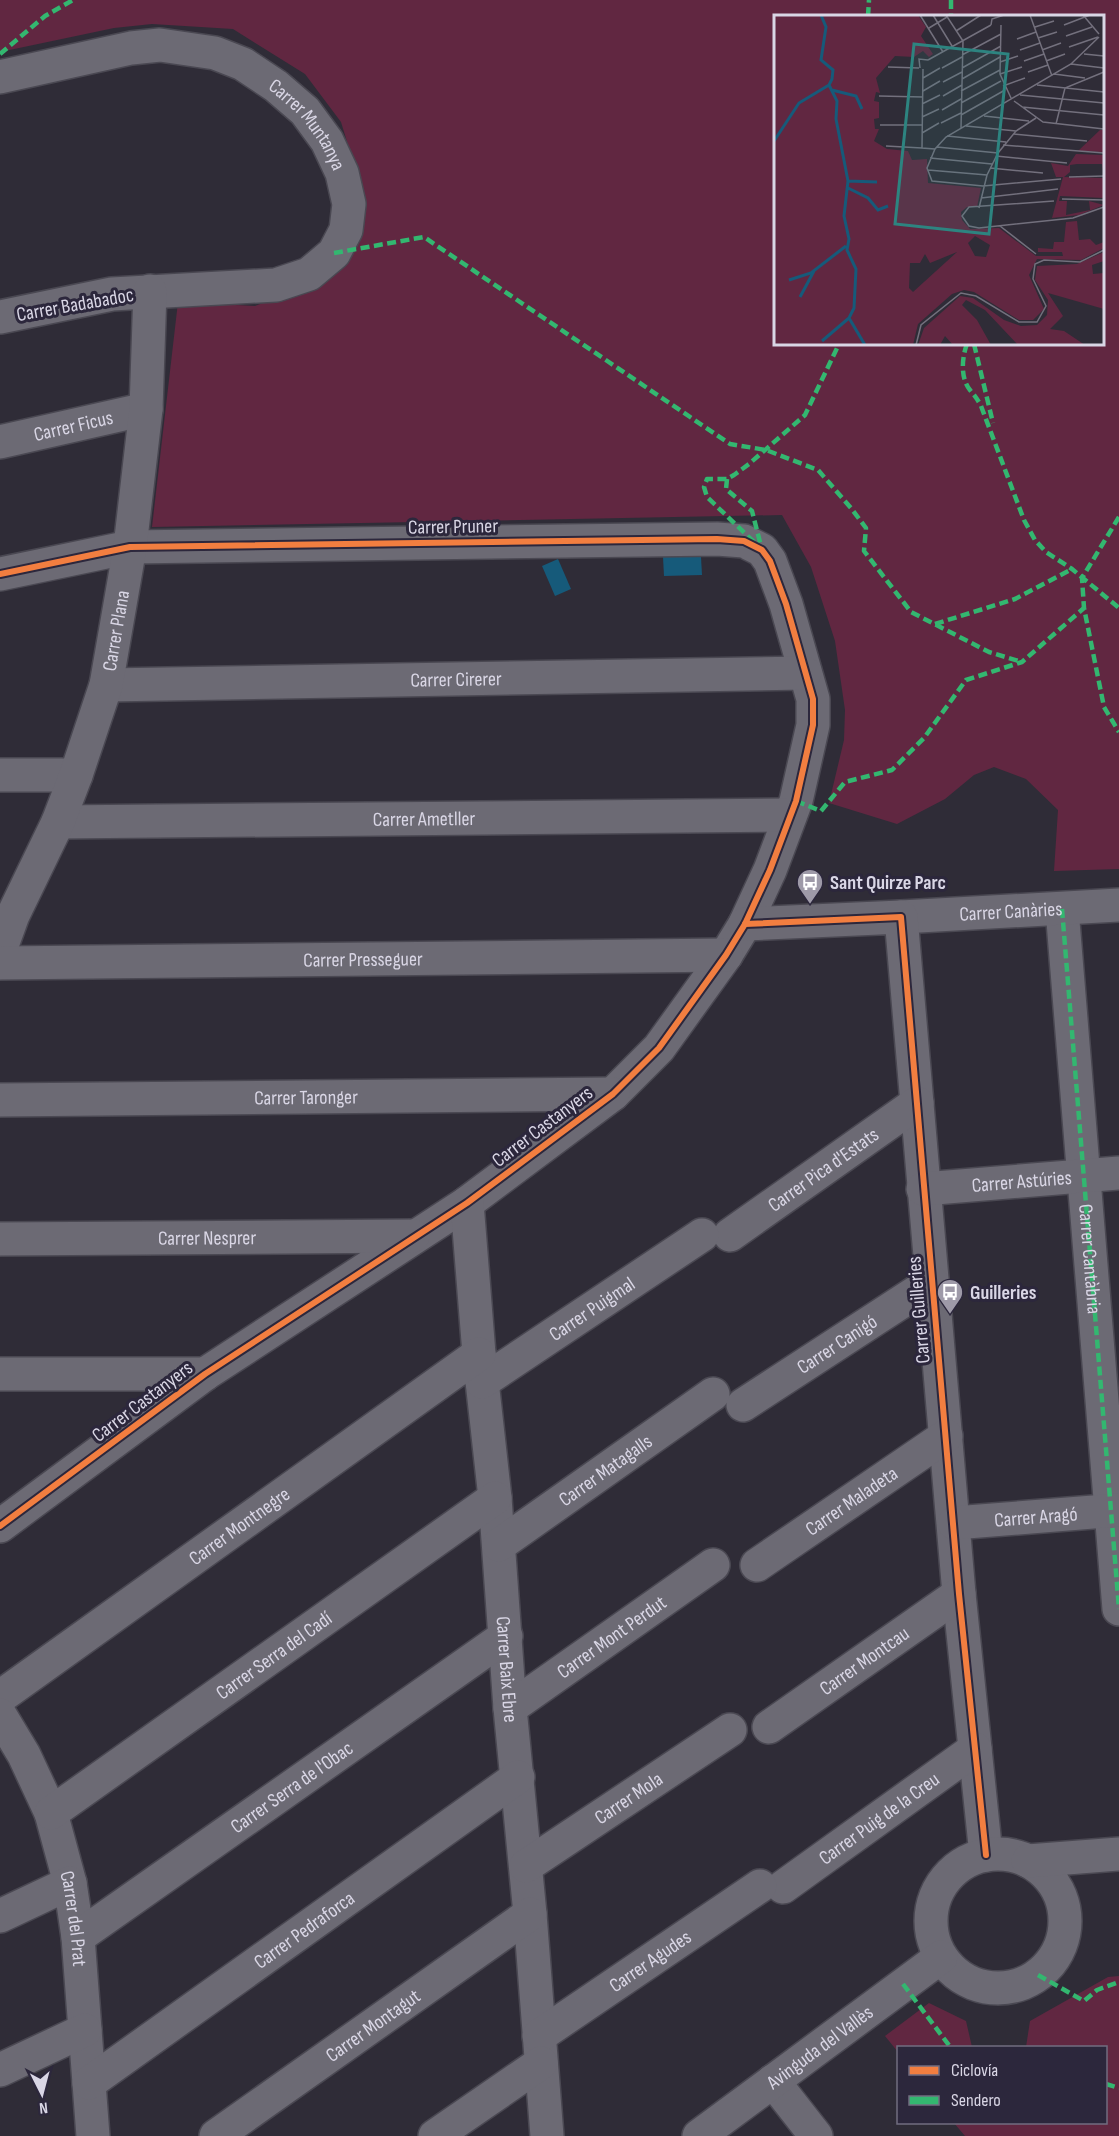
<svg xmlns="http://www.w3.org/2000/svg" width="1119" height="2136" font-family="'Sofia Sans Condensed',sans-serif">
  <rect width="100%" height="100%" fill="#2f2c37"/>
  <!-- green -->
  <g fill="#612741" fill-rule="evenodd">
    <path d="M0,0H1119V869L1054,871L1058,810L1026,779L994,767L974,775L945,799L897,824L829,803L844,740L845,710L835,641L811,567L782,515L152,527L178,302L255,306L298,289L360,184L341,122L305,74L233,29L152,24L114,28L0,52ZM776,16H1102V344H776Z"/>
    <polygon points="1119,1976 1119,2136 965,2136 954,2123 1106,2122 1106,2048 1026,2047 1030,2021 1108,1977"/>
    <polygon points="929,2003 966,2021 972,2047 898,2048 898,2052 885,2036"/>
  </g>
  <!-- water -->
  <g fill="#165a7a">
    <polygon points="663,557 701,557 702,575 664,576"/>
    <polygon points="558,559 571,589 555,596 542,566"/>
  </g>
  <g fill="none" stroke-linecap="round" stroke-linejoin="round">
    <!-- minor casing -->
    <g stroke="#4a4852" stroke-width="36">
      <g id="minor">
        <path id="s1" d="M0,77L131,48L160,45L215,53L243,64L276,86L305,111L327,141L342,173L349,204L346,230L334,253L309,274L276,285L112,294L0,317"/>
        <path id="s2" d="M0,442L146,409"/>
        <polyline points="0,574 130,547 717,539 744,541 762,550 770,561 786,604 813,699 813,725 796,801 770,870 745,924 726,955 659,1048 613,1094 467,1203 205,1374 0,1526"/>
        <path id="s3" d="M106,685L805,673"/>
        <polyline points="0,775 76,775"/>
        <path id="s4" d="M58,822L790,815"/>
        <polyline points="1062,909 1119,1609"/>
        <path id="s5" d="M901,917L1119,905"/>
        <polyline points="745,924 901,917 959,1594 986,1855"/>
        <path id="s6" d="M0,951L13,915L58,822L76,775L106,685L130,547L146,409L150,291"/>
        <path id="s7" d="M0,963L726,955"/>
        <path id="s8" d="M0,1100L613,1094"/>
        <path id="s9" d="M923,1189L1119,1173"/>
        <path id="s10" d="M467,1203L479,1354L495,1498L510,1708L530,1914L547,2136"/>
        <path id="s11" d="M730,1235L917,1103"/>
        <path id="s12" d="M0,1239L413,1236"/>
        <polyline points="0,1374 205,1374"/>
        <path id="s13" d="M482,1382L702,1235"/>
        <path id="s14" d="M743,1405L932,1282"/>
        <path id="s15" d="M954,1523L1119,1510"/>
        <path id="s16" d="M499,1545L713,1394"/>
        <path id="s17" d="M757,1565L946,1436"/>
        <path id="s18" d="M0,1697L479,1354"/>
        <path id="s19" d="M510,1708L713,1565"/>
        <path id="s20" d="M0,1715L24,1755L51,1813L70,1883L78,1937L93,2136"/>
        <path id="s21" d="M769,1727L959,1594"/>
        <path id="s22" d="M51,1813L495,1498"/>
        <circle cx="998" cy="1921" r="67"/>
        <polyline points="1028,1861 1119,1854"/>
        <path id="s23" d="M526,1866L730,1730"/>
        <path id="s24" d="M783,1887L975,1749"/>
        <polyline points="0,1916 70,1883"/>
        <path id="s25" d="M78,1937L506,1636"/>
        <path id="s26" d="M539,2036L760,1886"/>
        <polyline points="0,2070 85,2030"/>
        <polyline points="773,2081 816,2136"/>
        <path id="s27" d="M89,2083L518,1777"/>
        <path id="s28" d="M216,2136L530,1914"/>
        <polyline points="435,2136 541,2063"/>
        <path id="s29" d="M699,2136L941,1957"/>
      </g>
    </g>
    <!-- minor -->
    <use href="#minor" stroke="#6c6a74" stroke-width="33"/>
    <!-- quiet -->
    <g stroke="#33b770" stroke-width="4.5" stroke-dasharray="9 4.5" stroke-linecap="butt">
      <polyline points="951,0 951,16"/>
      <polyline points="868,16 869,0"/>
      <polyline points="0,54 45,16 73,0"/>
      <polyline points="334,253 424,237 730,444 766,450 818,470 851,508 866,528 864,551 911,612 989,652 1022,662"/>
      <path d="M967,344C962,357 960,378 970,390C975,396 978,400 981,406L1024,520L1035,540L1046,552L1072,569L1119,608"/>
      <polyline points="974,344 993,423"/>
      <polyline points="727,479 726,489 752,511 762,550"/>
      <polyline points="1119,517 1082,578 1084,608 1104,707 1119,732"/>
      <polyline points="754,542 707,497 704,487 707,479 727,479 734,475 749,464 805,415 839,344"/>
      <polyline points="935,624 1015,599 1072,569"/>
      <polyline points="796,801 821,811 845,782 892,770 924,738 966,680 1022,662 1084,608"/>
      <path id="s30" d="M1062,909L1119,1609"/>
      <polyline points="1038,1975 1084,2001 1097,1990 1119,1982"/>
      <polyline points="903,1984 951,2048"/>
      <polyline points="1106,2084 1119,2088"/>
    </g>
    <!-- cycleway casing -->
    <g stroke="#2c273c" stroke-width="10">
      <g id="cycleway">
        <polyline points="0,574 130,547 717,539 744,541 762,550 770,561 786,604 813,699 813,725 796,801 770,870 745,924 726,955 659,1048 613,1094 467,1203 205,1374 0,1526"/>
        <polyline points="745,924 901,917 959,1594 986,1855"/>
      </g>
    </g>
    <!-- cycleway -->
    <use href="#cycleway" stroke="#f27e40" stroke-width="6"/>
  </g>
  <!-- icons -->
  <defs>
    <g id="bus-pin" transform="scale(1.35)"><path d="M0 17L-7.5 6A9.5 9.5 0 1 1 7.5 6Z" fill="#9e9aa8" stroke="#2c273c"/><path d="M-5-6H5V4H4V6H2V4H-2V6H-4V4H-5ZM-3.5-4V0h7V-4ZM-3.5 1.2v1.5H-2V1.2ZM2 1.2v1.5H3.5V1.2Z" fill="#fff"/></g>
  </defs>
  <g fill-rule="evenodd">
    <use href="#bus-pin" x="810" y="882"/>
    <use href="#bus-pin" x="950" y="1292"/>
  </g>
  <g text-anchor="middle" stroke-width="6" stroke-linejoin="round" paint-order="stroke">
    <!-- street labels -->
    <g font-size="20" fill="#d9d6e5" stroke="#2c273c">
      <text dy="7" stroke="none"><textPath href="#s1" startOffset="339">Carrer Muntanya</textPath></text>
      <text transform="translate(75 304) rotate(-10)" y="7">Carrer Badabadoc</text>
      <text dy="7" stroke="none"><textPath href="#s2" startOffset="75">Carrer Ficus</textPath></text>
      <text transform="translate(453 526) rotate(-1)" y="7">Carrer Pruner</text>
      <text dy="7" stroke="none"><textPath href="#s6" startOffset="342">Carrer Plana</textPath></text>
      <text dy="7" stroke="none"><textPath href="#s3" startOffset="350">Carrer Cirerer</textPath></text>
      <text dy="7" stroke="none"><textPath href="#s4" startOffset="366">Carrer Ametller</textPath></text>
      <text dy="7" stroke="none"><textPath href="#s5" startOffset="110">Carrer Canàries</textPath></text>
      <text dy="7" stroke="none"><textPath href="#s7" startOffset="363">Carrer Presseguer</textPath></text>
      <text dy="7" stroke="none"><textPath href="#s8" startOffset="306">Carrer Taronger</textPath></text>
      <text transform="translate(542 1126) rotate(-37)" y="7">Carrer Castanyers</text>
      <text dy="7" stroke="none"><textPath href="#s11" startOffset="114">Carrer Pica d'Estats</textPath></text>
      <text dy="7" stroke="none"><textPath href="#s9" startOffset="99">Carrer Astúries</textPath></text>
      <text dy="7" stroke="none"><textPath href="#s12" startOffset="207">Carrer Nesprer</textPath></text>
      <text dy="7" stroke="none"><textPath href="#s30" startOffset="351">Carrer Cantàbria</textPath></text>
      <text dy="7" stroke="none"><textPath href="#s13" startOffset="132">Carrer Puigmal</textPath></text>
      <text transform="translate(918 1310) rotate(-95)" y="7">Carrer Guilleries</text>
      <text dy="7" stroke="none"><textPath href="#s14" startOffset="112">Carrer Canigó</textPath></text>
      <text transform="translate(142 1401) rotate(-37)" y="7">Carrer Castanyers</text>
      <text dy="7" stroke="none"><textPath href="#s16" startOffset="130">Carrer Matagalls</textPath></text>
      <text dy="7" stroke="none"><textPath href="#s17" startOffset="114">Carrer Maladeta</textPath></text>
      <text dy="7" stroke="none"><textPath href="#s15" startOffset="82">Carrer Aragó</textPath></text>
      <text dy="7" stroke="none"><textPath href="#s18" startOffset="294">Carrer Montnegre</textPath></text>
      <text dy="7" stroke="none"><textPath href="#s19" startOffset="124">Carrer Mont Perdut</textPath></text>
      <text dy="7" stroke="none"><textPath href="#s22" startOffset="273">Carrer Serra del Cadí</textPath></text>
      <text dy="7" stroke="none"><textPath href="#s21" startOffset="116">Carrer Montcau</textPath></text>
      <text dy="7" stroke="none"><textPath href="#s10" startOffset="468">Carrer Baix Ebre</textPath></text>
      <text dy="7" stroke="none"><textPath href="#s25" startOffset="261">Carrer Serra de l'Obac</textPath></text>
      <text dy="7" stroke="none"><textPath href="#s23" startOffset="123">Carrer Mola</textPath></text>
      <text dy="7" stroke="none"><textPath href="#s24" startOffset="118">Carrer Puig de la Creu</textPath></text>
      <text dy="7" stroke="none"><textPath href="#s20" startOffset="219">Carrer del Prat</textPath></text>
      <text dy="7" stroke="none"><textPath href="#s27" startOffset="264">Carrer Pedraforca</textPath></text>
      <text dy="7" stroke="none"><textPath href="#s26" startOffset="134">Carrer Agudes</textPath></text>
      <text dy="7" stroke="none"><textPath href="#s28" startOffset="192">Carrer Montagut</textPath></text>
      <text dy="7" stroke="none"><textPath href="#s29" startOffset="150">Avinguda del Vallès</textPath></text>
    </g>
    <!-- poi labels -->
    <g font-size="20" font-weight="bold" fill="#d9d6e5" stroke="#2c273c" text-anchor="start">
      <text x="830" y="889">Sant Quirze Parc</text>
      <text x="970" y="1299">Guilleries</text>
    </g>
  </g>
  <!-- overview -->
  <g transform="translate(774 15)">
    <rect width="330" height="330" fill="#2f2c37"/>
    <path d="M0,0H144L152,12L147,21L159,39L155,42L149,36L140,42L121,41L102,63L106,78L102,77L100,86L105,87V103L100,104L101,114H105L100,126L113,134L134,136L138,145L153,144L154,168L207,173L203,192H193L187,197L188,205L196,214L225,213L262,241H289L288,237H264V233L279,234L280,227H290L292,207L303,206L305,225L316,224L322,230L330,227V233L307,245L263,244L255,260L270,294L259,305H245L200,277L190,275L178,279L144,309L139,330H0ZM201,221L216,230L212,242L201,241L194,228ZM183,237L139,277L135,273L136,248H146L151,239L156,248ZM326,115H330V137L304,136ZM302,139L330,140V160L328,149H303L296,150V157L290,162L330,163V183L286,181L285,186H293L292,200L316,195L315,186L330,190L305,200L278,203L289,162H282L277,148L294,151ZM330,237V246L318,250L319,259L330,258V294L274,278L289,301L276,314L290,316L311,330H244L211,295L192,285L188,290L203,305L217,330H179L171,321L166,330H144L150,313L186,281L199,283L230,305L247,311L263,310L273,300L274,285L261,265L263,251L303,249Z" fill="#612741" fill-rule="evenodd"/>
    <path fill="none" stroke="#165a7a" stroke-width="3" d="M58,75L82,81L88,94M0,126L25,88L55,70L58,64L59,55L47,45L52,12L47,0M74,166L103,167M74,173L94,183L104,195L114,191M15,265L37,258L72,231M26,282L40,256M75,303L91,330M48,326L75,303L80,293L82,254L73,235L75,224L70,201L74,166L62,104L63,86L55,70"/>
    <path fill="none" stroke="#73707d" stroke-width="1.5" d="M146,0L169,37M159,0L178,31M172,0L189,26L187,113M256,0L278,61M309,0L325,19M217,10L218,4L230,0M227,10L226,59L237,83M290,10L316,0M261,12L280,6M155,13L173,2M182,16L207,0M292,21L318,12M264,23L283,17M243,24L262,17M295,32L324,22M246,35L266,28M268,35L287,28M310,39L330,41M188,40L227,19M154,45L217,10M250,46L270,39M272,46L291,39M226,47L244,41M297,49L330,53M114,52L145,53M146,53L145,44L154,45M168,53L188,42M188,53L227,31M149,54L148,133L161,134M254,57L274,50M226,59L248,52M280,59L311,63M149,63L166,53M188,64L226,42M169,67L188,57M263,70L330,77M229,71L251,63M149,76L166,66M187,76L226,55M246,80L330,88M105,81L149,82M169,81L188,70M240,86L269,107L330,114M187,88L227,66M148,89L166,80M248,92L330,100M168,95L187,84M187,100L231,75M210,101L255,106M148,102L165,94M167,108L187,98M282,109L291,73L330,57M106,110H148M192,111L242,116M148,118L165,108M240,119L313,126M173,121L232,127M229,130L330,138M112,131L148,133M163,132L224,138M222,141L293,148M156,143L218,149M216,153L269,158M154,155L213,160M295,162L330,161M287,164L209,171L158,166L153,153L161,134L172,122L297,49L325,22M207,183L284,174M288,184L330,185M280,186L195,192L188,201L195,211L205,213L299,203L330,192M205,193L213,160L224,138L242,116L262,103M226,211L262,239M142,330L147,310L187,278L202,281L245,307H263L272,291L259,264L261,249L270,245L306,247L330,235"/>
    <path fill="#2d8480" fill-opacity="0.15" stroke="#2d8480" stroke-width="3" d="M140,29L234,39L215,219L121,209Z"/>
    <rect width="330" height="330" fill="none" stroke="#d9d6e5" stroke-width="3"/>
  </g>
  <!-- legend -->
  <rect x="897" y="2046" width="210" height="78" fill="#2c273c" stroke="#716d80" stroke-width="1.5"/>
  <rect x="909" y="2066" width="30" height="9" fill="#f27e40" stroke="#716d80" stroke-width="1.5"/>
  <text x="951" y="2076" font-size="18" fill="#d9d6e5">Ciclovía</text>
  <rect x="909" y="2096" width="30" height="9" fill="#33b770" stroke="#716d80" stroke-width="1.5"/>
  <text x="951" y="2106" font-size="18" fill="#d9d6e5">Sendero</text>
  <!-- north arrow -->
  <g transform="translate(42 2094) rotate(174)" stroke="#2c273c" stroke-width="4.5" paint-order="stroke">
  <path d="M0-4.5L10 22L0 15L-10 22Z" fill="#d9d6e5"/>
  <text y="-9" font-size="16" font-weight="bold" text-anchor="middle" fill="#d9d6e5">N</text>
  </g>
</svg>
